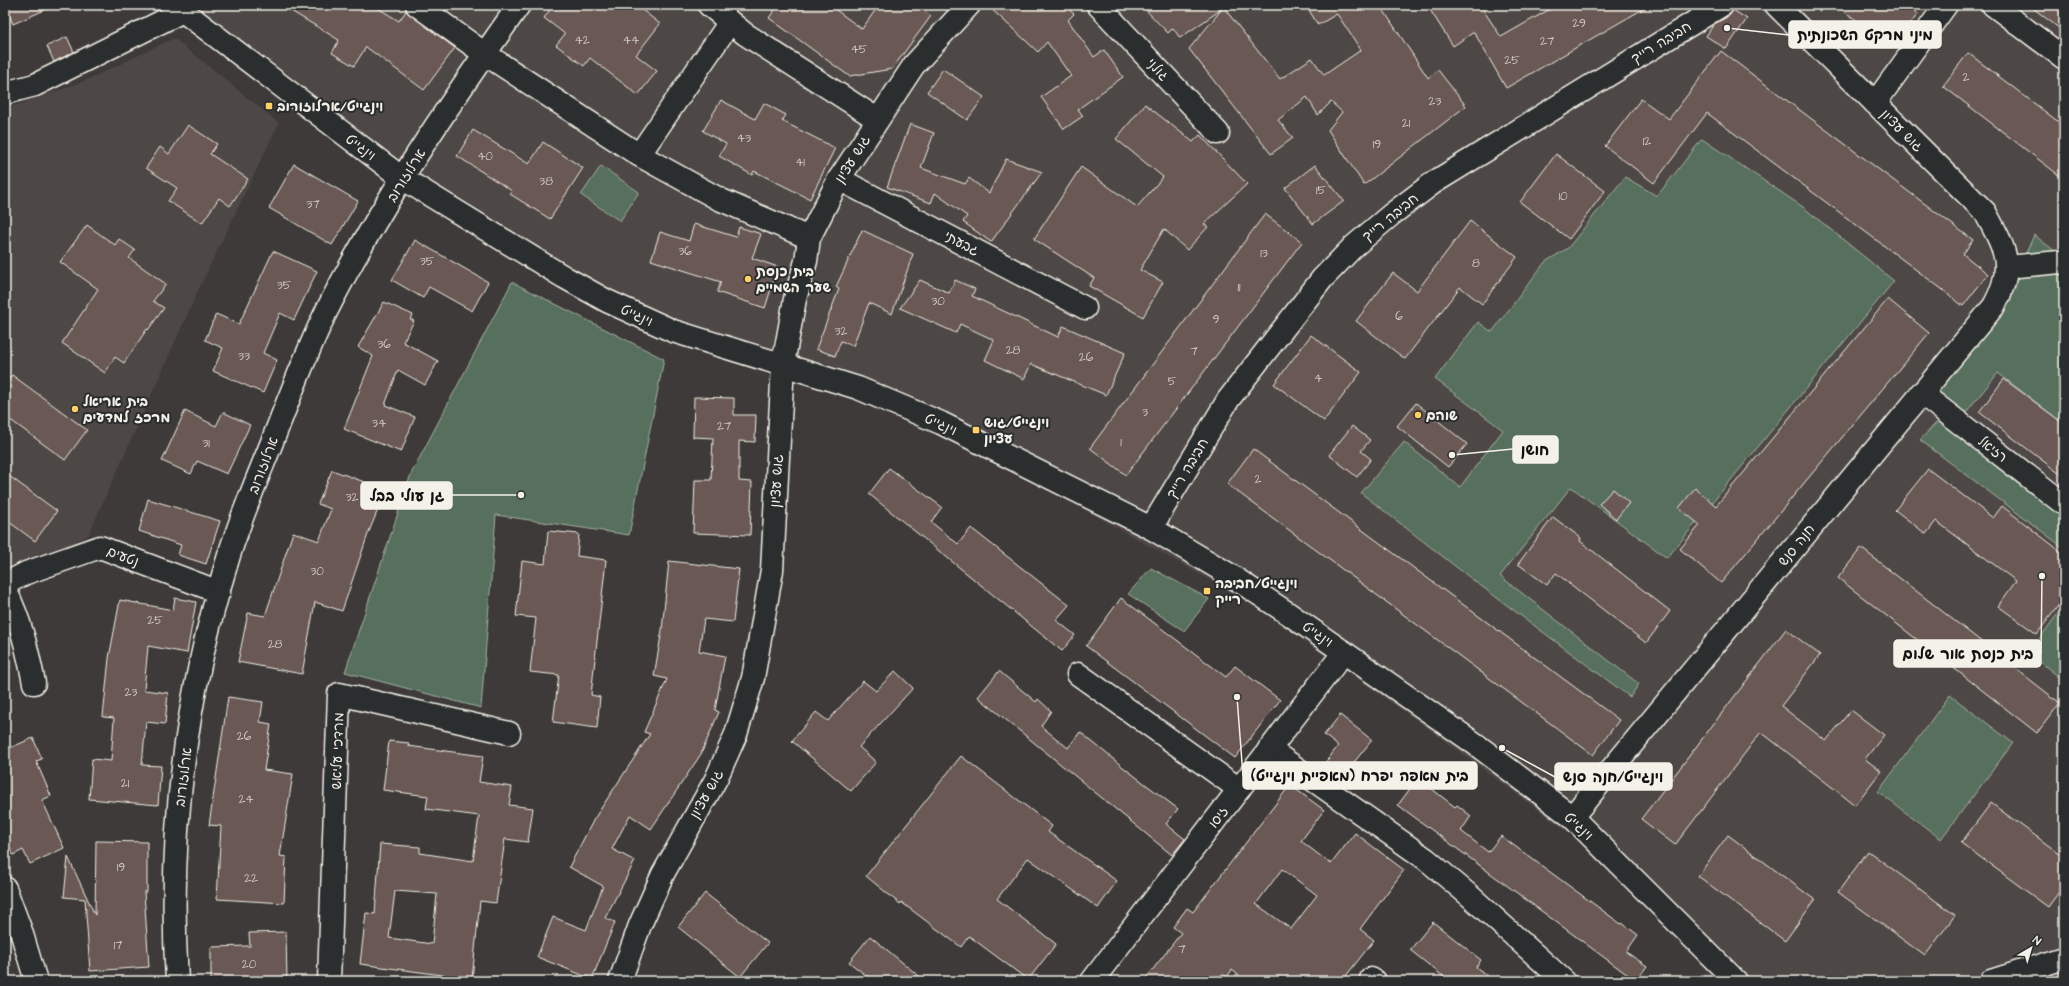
<svg xmlns="http://www.w3.org/2000/svg" width="2069" height="986" font-family="'Architects Daughter','Playpen Sans Hebrew',sans-serif">
  <rect width="100%" height="100%" fill="#3d3a39"/>
  <filter id="ink" filterUnits="userSpaceOnUse"><feTurbulence type="fractalNoise" baseFrequency=".025" numOctaves="2"/><feDisplacementMap in="SourceGraphic" scale="8" xChannelSelector="R" yChannelSelector="G"/><feConvolveMatrix kernelMatrix="1 2 1 2 8 2 1 2 1" color-interpolation-filters="sRGB"/></filter>
  <g filter="url(#ink)">
    <!-- built -->
    <g fill="#4d4644">
      <polygon points="155,5 2064,5 2064,975 2046,981 1715,981 1690,953 1567,831 1412,717 1247,601 1078,506 925,429 851,398 689,348 633,327 549,283 411,198 186,26"/>
      <polygon points="174,38 279,123 202,282 88,536 5,575 5,106 17,105 87,80"/>
    </g>
    <!-- green -->
    <g fill="#57705d" stroke="#a6b0a2">
      <polygon points="1702,139 1803,207 1894,281 1667,558 1571,487 1500,576 1639,684 1630,697 1473,580 1361,493 1404,442 1460,487 1503,430 1435,379 1478,322 1492,332 1545,262 1568,248 1625,177 1657,196"/>
      <polygon points="601,166 639,192 620,221 581,195"/>
      <polygon points="2034,235 2064,258 2064,424 1998,373 1963,416 1933,394 1996,320"/>
      <polygon points="512,282 664,359 629,535 496,515 481,708 345,672 411,474"/>
      <polygon points="1940,419 2064,512 2064,548 1920,440"/>
      <polygon points="1151,568 1209,599 1184,631 1128,594"/>
      <polygon points="2064,605 2064,681 2029,653"/>
      <polygon points="1950,695 2013,743 1941,839 1878,792"/>
    </g>
    <!-- building -->
    <g fill="#695853" stroke="#f4f1e8" fill-rule="evenodd">
      <polygon points="5,5 56,5 13,24"/>
      <polygon points="281,5 373,5 399,21 406,11 455,48 424,90 366,47 354,66 332,53 339,40"/>
      <polygon points="553,5 636,5 660,24 636,55 657,71 638,95 590,58 584,66 556,45 565,34 544,18"/>
      <polygon points="778,5 829,5 862,29 879,5 915,5 931,16 892,69 849,76 769,18"/>
      <polygon points="987,5 1064,5 1074,14 1068,20 1094,57 1104,50 1123,77 1078,109 1083,116 1064,129 1041,97 1071,76 1047,42 1038,52"/>
      <polygon points="1141,5 1228,5 1224,8 1280,79 1312,58 1324,75 1361,50 1337,14 1318,25 1306,5 1380,5 1428,78 1438,70 1466,106 1364,185 1328,130 1342,112 1331,102 1318,115 1307,97 1278,120 1293,138 1271,154 1189,49 1222,9 1180,38 1173,28 1168,33"/>
      <polygon points="1427,5 1480,5 1501,37 1557,5 1650,5 1506,88 1474,32 1453,46"/>
      <polygon points="1836,5 1905,5 1918,14 1892,47"/>
      <polygon points="2029,5 2064,5 2064,32"/>
      <polygon points="1733,10 1747,19 1726,49 1706,36 1714,24 1729,16"/>
      <polygon points="67,37 74,52 54,62 47,46"/>
      <polygon points="1721,51 1973,240 1963,254 1988,274 1963,306 1943,290 1707,113 1654,183 1605,146 1641,99 1669,119"/>
      <polygon points="1968,53 2064,126 2064,179 1943,86"/>
      <polygon points="943,69 984,97 967,120 927,92"/>
      <polygon points="721,100 755,119 764,103 786,115 782,121 835,148 810,199 754,171 752,175 719,156 726,144 703,131"/>
      <polygon points="1145,104 1193,142 1200,135 1247,184 1204,224 1208,227 1187,250 1164,229 1140,270 1163,282 1143,317 1089,286 1094,278 1034,239 1081,167 1137,207 1163,177 1116,139"/>
      <polygon points="910,124 934,133 921,168 965,184 969,178 989,193 1006,159 1042,172 991,242 963,222 967,216 935,193 931,203 887,187"/>
      <polygon points="188,125 217,144 210,154 248,179 230,206 219,198 202,223 168,201 177,188 146,168 160,147 169,154"/>
      <polygon points="473,130 529,164 543,142 583,168 550,219 510,194 512,191 457,156"/>
      <polygon points="1556,154 1605,191 1569,239 1520,202"/>
      <polygon points="294,164 358,201 332,245 269,208"/>
      <polygon points="1315,165 1344,201 1313,224 1285,188"/>
      <polygon points="1265,214 1302,242 1126,475 1090,448"/>
      <polygon points="1470,221 1517,257 1482,304 1460,287 1405,359 1356,321 1393,273 1417,291"/>
      <polygon points="694,224 736,237 739,227 761,234 752,258 778,267 765,308 717,292 721,282 651,260 660,232 689,241"/>
      <polygon points="87,225 115,245 119,239 135,250 129,258 166,284 153,301 164,308 148,330 147,329 124,363 115,357 105,373 62,343 98,289 60,262"/>
      <polygon points="862,230 913,254 892,314 869,303 853,346 841,341 835,356 816,349 839,289 836,287"/>
      <polygon points="415,240 488,282 472,311 429,287 423,298 392,280"/>
      <polygon points="273,251 317,271 294,320 280,313 263,353 277,360 263,393 213,371 223,348 205,340 216,314 239,324"/>
      <polygon points="920,280 949,293 955,280 975,289 972,296 1058,337 1063,326 1125,353 1106,395 1031,364 1024,379 985,360 994,340 960,324 956,333 900,308"/>
      <polygon points="1888,299 1929,333 1721,583 1680,549 1700,525 1679,508 1695,488 1716,506"/>
      <polygon points="384,302 413,315 410,319 414,321 403,342 438,361 425,385 398,370 385,405 415,417 401,452 344,429 373,356 358,347"/>
      <polygon points="1311,335 1361,372 1324,421 1274,384"/>
      <polygon points="12,375 87,430 65,460 5,416 5,384"/>
      <polygon points="2004,379 2064,424 2064,477 1979,412"/>
      <polygon points="694,397 734,398 734,415 756,415 755,442 739,441 739,481 752,482 750,535 693,533 695,480 711,480 713,438 693,437"/>
      <polygon points="1416,403 1467,444 1448,467 1397,426"/>
      <polygon points="185,411 216,426 223,412 250,425 227,474 197,461 191,474 162,461"/>
      <polygon points="1352,426 1370,440 1361,451 1371,459 1357,477 1329,455"/>
      <polygon points="1253,449 1619,720 1593,755 1227,484"/>
      <polygon points="889,468 942,507 931,522 958,544 971,528 1069,605 1056,620 1075,635 1062,651 869,494"/>
      <polygon points="1928,469 1993,518 2002,506 2064,554 2064,598 2037,634 1998,606 2016,581 1936,521 1926,534 1895,510"/>
      <polygon points="332,470 386,490 368,534 342,611 315,602 302,674 238,662 248,613 265,616 293,532 319,541 331,509 318,504"/>
      <polygon points="5,473 57,511 35,541 5,519"/>
      <polygon points="1613,489 1629,503 1616,519 1599,504"/>
      <polygon points="148,499 220,521 206,564 178,555 181,545 139,531"/>
      <polygon points="1553,517 1581,538 1580,541 1670,611 1646,643 1556,573 1547,585 1518,564"/>
      <polygon points="548,531 579,534 577,556 606,560 591,695 600,697 597,728 553,722 559,675 530,672 536,618 516,616 522,561 545,564"/>
      <polygon points="1861,548 2060,703 2037,733 1838,578"/>
      <polygon points="669,561 739,569 733,622 704,619 699,651 725,656 715,710 719,712 701,754 651,829 630,815 612,849 635,861 605,918 615,922 592,979 537,957 553,917 586,930 603,886 569,867 594,819 650,734 644,732 667,679 654,676 662,630"/>
      <polygon points="175,598 196,602 187,653 148,646 144,690 168,693 165,724 146,722 142,765 161,766 158,805 89,799 92,759 111,761 114,718 103,717 109,658 120,600 173,610"/>
      <polygon points="1121,598 1226,677 1235,666 1280,700 1235,758 1086,646"/>
      <polygon points="1786,629 1820,655 1781,706 1826,741 1851,710 1884,735 1865,759 1881,771 1855,805 1761,732 1675,845 1641,819"/>
      <polygon points="895,671 913,688 859,747 876,762 851,791 792,741 816,712 828,721 863,681 876,691"/>
      <polygon points="999,671 1036,702 1038,699 1051,711 1041,726 1068,748 1080,732 1123,767 1178,809 1166,824 1185,839 1172,855 978,697"/>
      <polygon points="228,697 263,702 260,722 271,724 264,770 293,774 280,856 286,857 284,903 217,899 221,826 209,825"/>
      <polygon points="1340,715 1372,740 1339,781 1322,767 1338,746 1324,735"/>
      <polygon points="33,738 42,759 36,761 51,796 42,800 64,848 30,864 23,850 13,855 5,837 5,750"/>
      <path d="M389,741L409,743L408,746L483,756L479,782L512,787L509,805L533,808L528,842L505,839L496,903L480,901L472,979L360,964L366,913L375,914L380,844L420,847V853L473,861L479,816L426,809L428,796L383,790ZM395,891L437,894L432,944L389,938Z"/>
      <polygon points="961,756 1052,826 1048,832 1117,881 1098,908 1028,858 997,899 1056,944 1028,980 969,936 961,947 901,902 900,904 866,876"/>
      <polygon points="1418,778 1455,807 1457,805 1471,816 1461,831 1488,852 1501,836 1621,924 1622,923 1638,935 1626,952 1647,966 1636,981 1398,805"/>
      <path d="M1290,785L1324,810L1301,841L1331,864L1355,833L1404,870L1360,929L1374,940L1342,981H1246L1232,970L1227,977L1222,974L1216,981H1144L1181,933L1173,927L1187,908L1193,912ZM1282,869L1317,895L1291,929L1256,904Z"/>
      <polygon points="1991,803 2064,857 2064,885 2048,907 1961,843"/>
      <polygon points="1728,835 1815,900 1785,941 1698,876"/>
      <polygon points="96,841 147,842 147,892 144,892 149,967 90,971 85,899 64,897 68,857 95,915"/>
      <polygon points="1868,851 1955,915 1925,956 1838,892"/>
      <polygon points="705,893 768,943 740,977 678,927"/>
      <polygon points="1433,922 1481,960 1476,967 1494,981 1449,981 1410,950"/>
      <polygon points="286,932 287,981 211,981 211,947 250,946 249,933"/>
      <polygon points="870,936 925,981 873,981 849,962"/>
    </g>
    <g fill="none" stroke-linecap="round" stroke-linejoin="round">
      <!-- minor casing -->
      <g stroke="#f4f1e8" stroke-width="25">
        <g id="minor">
          <polyline points="175,5 402,178 564,277 607,301 673,331 858,388 941,423 1151,528 1230,575 1289,614 1474,743 1572,817 1736,981"/>
          <polyline points="417,5 485,54 639,155 719,199 809,238"/>
          <polyline points="709,5 745,34 877,119"/>
          <polyline points="1098,5 1218,133"/>
          <polyline points="1993,5 2064,58"/>
          <polyline points="5,93 35,85 183,11"/>
          <polyline points="1875,103 1946,5"/>
          <polyline points="639,155 730,22"/>
          <polyline points="839,179 1085,308"/>
          <polyline points="2007,267 2060,262 2064,263"/>
          <polyline points="1921,393 2064,504"/>
          <polyline points="1151,528 1228,400 1322,279 1353,247 1392,214 1433,183 1722,5"/>
          <polyline points="5,584 26,573 100,547 219,592"/>
          <path d="M5,589C21,622 27,648 34,683"/>
          <polyline points="1078,674 1239,789"/>
          <polyline points="1269,749 1426,859 1470,896 1564,981"/>
          <path d="M1572,817L1994,306C2016,266 2005,249 1985,212L1776,5"/>
          <polyline points="5,888 21,931 36,981"/>
          <polyline points="1371,979 1374,981"/>
          <path d="M177,981C168,840 185,697 227,562C239,521 256,482 272,442C289,398 306,353 327,310C381,203 450,103 519,5"/>
          <polyline points="329,981 339,694 509,733"/>
          <polyline points="620,981 640,925 663,874 716,779 736,734 753,678 772,570 783,364 795,299 806,261 809,238 839,179 914,65 969,5"/>
          <polyline points="1092,981 1344,652"/>
          <polyline points="1991,981 2064,958"/>
        </g>
      </g>
      <!-- minor -->
      <use href="#minor" stroke="#2a2d2e" stroke-width="22"/>
    </g>
  </g>
  <!-- markers -->
  <g fill="#ffd166" stroke="#2a2d2e" stroke-width="1.5">
    <rect x="265" y="102" width="8" height="8" rx="2"/>
    <circle cx="748" cy="279" r="4"/>
    <circle cx="75" cy="409" r="4"/>
    <circle cx="1418" cy="415" r="4"/>
    <rect x="972" y="426" width="8" height="8" rx="2"/>
    <rect x="1203" y="587" width="8" height="8" rx="2"/>
  </g>
  <g text-anchor="middle" stroke-width="4" stroke-linejoin="round" paint-order="stroke">
    <!-- number labels -->
    <g font-size="12" fill="#d1cbc3">
      <text x="1579" y="27">29</text>
      <text x="582" y="44">42</text>
      <text x="631" y="44">44</text>
      <text x="1547" y="45">27</text>
      <text x="859" y="53">45</text>
      <text x="1512" y="64">25</text>
      <text x="1966" y="81">2</text>
      <text x="1435" y="105">23</text>
      <text x="1406" y="127">21</text>
      <text x="744" y="142">43</text>
      <text x="1647" y="145">12</text>
      <text x="1377" y="148">19</text>
      <text x="485" y="160">40</text>
      <text x="800" y="166">41</text>
      <text x="546" y="185">38</text>
      <text x="1321" y="194">15</text>
      <text x="1563" y="200">10</text>
      <text x="313" y="208">37</text>
      <text x="685" y="255">36</text>
      <text x="1264" y="257">13</text>
      <text x="427" y="265">35</text>
      <text x="1476" y="267">8</text>
      <text x="284" y="289">35</text>
      <text x="1239" y="291">11</text>
      <text x="938" y="305">30</text>
      <text x="1399" y="320">6</text>
      <text x="1216" y="323">9</text>
      <text x="841" y="335">32</text>
      <text x="384" y="348">36</text>
      <text x="1013" y="354">28</text>
      <text x="1194" y="355">7</text>
      <text x="244" y="360">33</text>
      <text x="1086" y="361">26</text>
      <text x="1318" y="382">4</text>
      <text x="1172" y="385">5</text>
      <text x="1145" y="416">3</text>
      <text x="379" y="427">34</text>
      <text x="724" y="430">27</text>
      <text x="1121" y="446">1</text>
      <text x="206" y="447">31</text>
      <text x="1258" y="483">2</text>
      <text x="352" y="501">32</text>
      <text x="317" y="575">30</text>
      <text x="155" y="624">25</text>
      <text x="275" y="648">28</text>
      <text x="131" y="696">23</text>
      <text x="244" y="740">26</text>
      <text x="125" y="787">21</text>
      <text x="246" y="803">24</text>
      <text x="121" y="871">19</text>
      <text x="251" y="882">22</text>
      <text x="118" y="949">17</text>
      <text x="1182" y="953">7</text>
      <text x="249" y="968">20</text>
    </g>
    <!-- street labels -->
    <g font-size="14" fill="#f4f1e8" stroke="#2a2d2e">
      <text transform="translate(1661 42) rotate(-31)" y="5">חביבה רייך</text>
      <text transform="translate(1158 69) rotate(47)" y="5">גולני</text>
      <text transform="translate(1902 130) rotate(45)" y="5">גוש עציון</text>
      <text transform="translate(361 147) rotate(37)" y="5">וינגייט</text>
      <text transform="translate(852 159) rotate(-58)" y="5">גוש עציון</text>
      <text transform="translate(406 175) rotate(-58)" y="5">ארלוזורוב</text>
      <text transform="translate(1390 217) rotate(-39)" y="5">חביבה רייך</text>
      <text transform="translate(962 243) rotate(28)" y="5">גבעתי</text>
      <text transform="translate(637 315) rotate(25)" y="5">וינגייט</text>
      <text transform="translate(941 424) rotate(25)" y="5">וינגייט</text>
      <text transform="translate(1993 449) rotate(38)" y="5">רזיאל</text>
      <text transform="translate(263 465) rotate(-69)" y="5">ארלוזורוב</text>
      <text transform="translate(1187 468) rotate(-59)" y="5">חביבה רייך</text>
      <text transform="translate(776 481) rotate(-87)" y="5">גוש עציון</text>
      <text transform="translate(1796 545) rotate(-51)" y="5">חנה סנש</text>
      <text transform="translate(123 556) rotate(21)" y="5">נטעים</text>
      <text transform="translate(1318 634) rotate(35)" y="5">וינגייט</text>
      <text transform="translate(337 751) rotate(-88)" y="5">מרדכי עליאש</text>
      <text transform="translate(183 777) rotate(-83)" y="5">ארלוזורוב</text>
      <text transform="translate(706 794) rotate(-61)" y="5">גוש עציון</text>
      <text transform="translate(1218 817) rotate(-52)" y="5">זיסו</text>
      <text transform="translate(1579 826) rotate(43)" y="5">וינגייט</text>
    </g>
    <!-- poi labels -->
    <g font-size="14" font-weight="bold" fill="#f4f1e8" stroke="#2a2d2e" text-anchor="start">
      <text x="277" y="111">וינגייט/ארלוזורוב</text>
      <text x="756" y="276">בית כנסת<tspan x="756" dy="16">שער השמיים</tspan></text>
      <text x="83" y="406">בית אריאל<tspan x="83" dy="16">מרכז למדעים</tspan></text>
      <text x="1426" y="420">שוהם</text>
      <text x="984" y="427">וינגייט/גוש<tspan x="984" dy="16">עציון</tspan></text>
      <text x="1215" y="588">וינגייט/חביבה<tspan x="1215" dy="16">רייק</tspan></text>
    </g>
  </g>
  <!-- callouts -->
  <path fill="none" stroke="#f4f1e8" stroke-width="1.5" d="M1727 28L1789 35M1452 455L1513 449M521 495L452 495M2042 576L2041 654M1237 697L1243 776M1502 748L1555 777"/>
  <g fill="#f4f1e8" stroke="#2a2d2e" stroke-width="1.5">
    <circle cx="1727" cy="28" r="4"/>
    <circle cx="1452" cy="455" r="4"/>
    <circle cx="521" cy="495" r="4"/>
    <circle cx="2042" cy="576" r="4"/>
    <circle cx="1237" cy="697" r="4"/>
    <circle cx="1502" cy="748" r="4"/>
  </g>
  <g fill="#f4f1e8" stroke="#f4f1e8" stroke-width="1.5">
    <rect x="1789" y="21" width="152" height="27" rx="4"/>
    <rect x="1513" y="436" width="45" height="27" rx="4"/>
    <rect x="361" y="482" width="91" height="27" rx="4"/>
    <rect x="1894" y="640" width="147" height="27" rx="4"/>
    <rect x="1243" y="762" width="234" height="27" rx="4"/>
    <rect x="1555" y="763" width="117" height="27" rx="4"/>
  </g>
  <g font-size="15" text-anchor="middle" font-weight="bold" fill="#111">
    <text x="1865" y="40">מיני מרקט השכונתית</text>
    <text x="1535" y="455">חושן</text>
    <text x="407" y="501">גן עולי בבל</text>
    <text x="1968" y="659">בית כנסת אור שלום</text>
    <text x="1360" y="781">בית מאפה יפרח (מאפיית וינגייט)</text>
    <text x="1613" y="782">וינגייט/חנה סנש</text>
  </g>
  <!-- margin -->
  <rect width="2069" height="986" fill="none" stroke="#2a2d2e" stroke-width="20"/>
  <rect x="10" y="10" width="2049" height="966" fill="none" stroke="#f4f1e8" stroke-width="1.5" filter="url(#ink)"/>
  <!-- north arrow -->
  <g transform="translate(2031 948) rotate(38)" stroke="#2a2d2e" stroke-width="3" paint-order="stroke">
  <path d="M0-3L7 15L0 10L-7 15Z" fill="#f4f1e8"/>
  <text y="-6" font-size="11" font-weight="bold" text-anchor="middle" fill="#f4f1e8">N</text>
  </g>
</svg>
